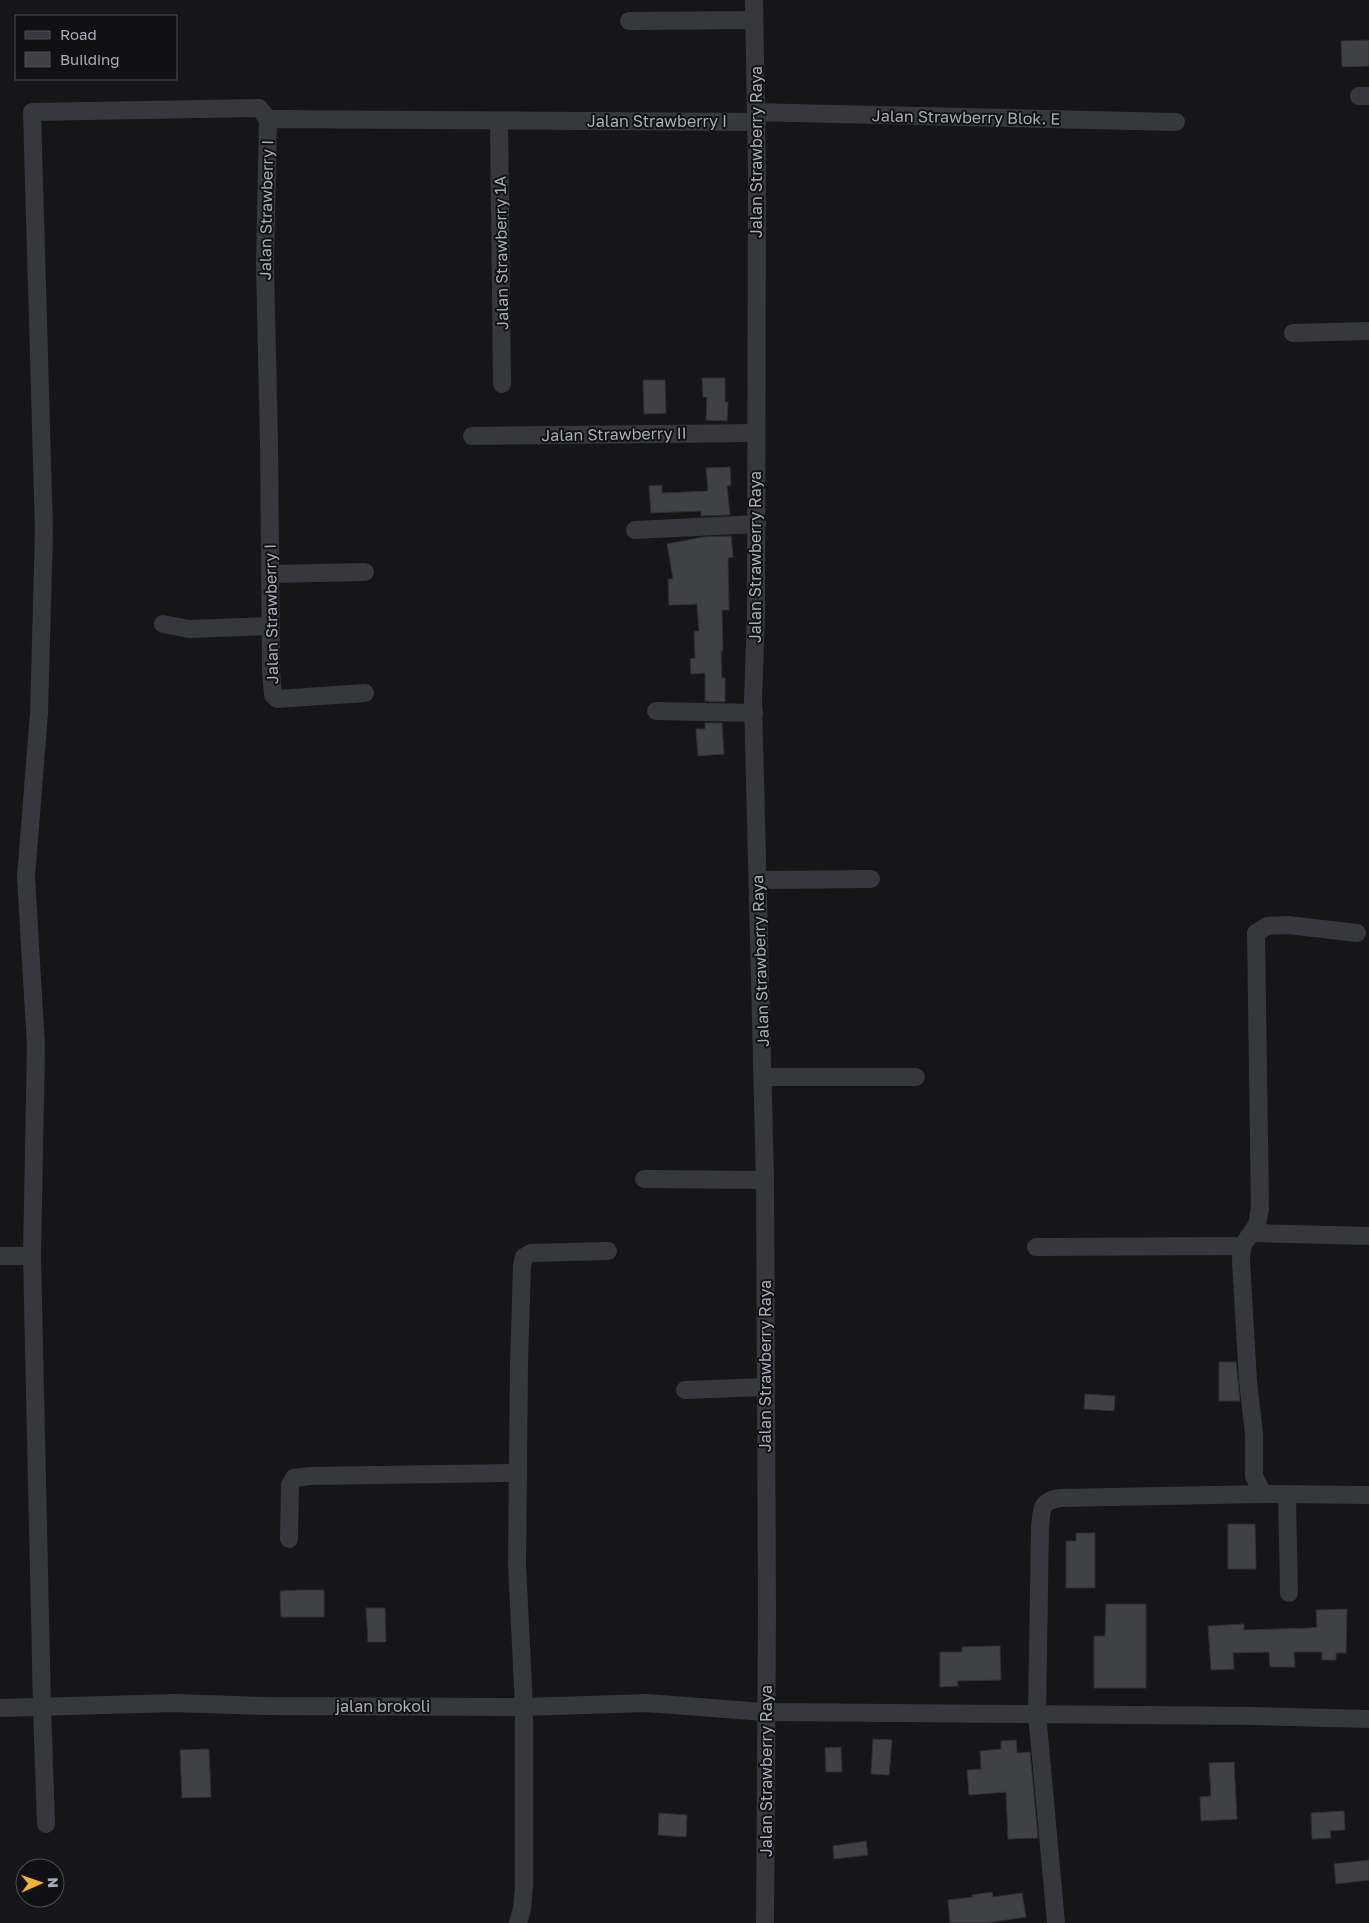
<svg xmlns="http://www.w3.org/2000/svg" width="1369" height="1923" font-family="'Golos Text',sans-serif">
  <rect width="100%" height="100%" fill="#161618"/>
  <!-- building -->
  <g fill="#404145" stroke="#303034">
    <polygon points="1369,40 1369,66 1342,67 1341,41"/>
    <polygon points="702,378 725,378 725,402 728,402 727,421 706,420 707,397 703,397"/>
    <polygon points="643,380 665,380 666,413 644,414"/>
    <polygon points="730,467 731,485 727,486 730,515 701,516 701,511 651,513 649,486 662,485 662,493 708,491 706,468"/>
    <polygon points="731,536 733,557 728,558 729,610 722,610 723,651 721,651 722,678 725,678 725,702 705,701 705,673 691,674 690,659 695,658 694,631 699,631 697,604 669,605 668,579 673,579 667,544 703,537"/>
    <polygon points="705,723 722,723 724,754 698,756 696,729 705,729"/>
    <polygon points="1219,1362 1236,1362 1240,1401 1219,1401"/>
    <polygon points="1085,1394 1115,1396 1114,1411 1084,1409"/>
    <polygon points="1228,1524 1255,1524 1256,1569 1228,1569"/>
    <polygon points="1076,1533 1095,1533 1095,1588 1066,1588 1066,1541 1076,1541"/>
    <polygon points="300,1590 324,1590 324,1617 281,1617 280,1591"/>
    <polygon points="1106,1604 1146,1604 1146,1688 1094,1688 1094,1636 1105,1636"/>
    <polygon points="366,1608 385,1608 386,1642 368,1642"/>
    <polygon points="1347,1609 1346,1653 1336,1653 1336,1660 1322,1660 1322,1652 1294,1652 1295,1667 1270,1667 1269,1652 1233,1653 1234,1669 1211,1670 1208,1626 1244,1624 1244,1630 1310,1628 1317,1627 1316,1610"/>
    <polygon points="992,1646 1000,1646 1001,1680 957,1681 958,1686 940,1687 940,1652 962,1652 962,1647"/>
    <polygon points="873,1739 892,1740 889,1775 871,1774"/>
    <polygon points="1016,1740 1017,1753 1030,1752 1038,1838 1008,1839 1006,1792 969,1795 967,1770 981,1769 980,1751 1001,1749 1001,1741"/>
    <polygon points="841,1747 842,1772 826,1772 825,1748"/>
    <polygon points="209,1749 211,1797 182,1798 180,1750"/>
    <polygon points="1234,1762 1237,1819 1201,1821 1200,1797 1211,1796 1209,1763"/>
    <polygon points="1344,1811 1345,1830 1330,1831 1331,1838 1312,1839 1311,1813"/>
    <polygon points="659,1813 687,1815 686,1837 658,1835"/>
    <polygon points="866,1841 868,1855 834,1859 833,1846"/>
    <polygon points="1369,1860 1369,1880 1336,1884 1334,1864"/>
    <polygon points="992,1892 993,1897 1022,1893 1026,1917 987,1923 950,1923 948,1900 973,1897 972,1895"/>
  </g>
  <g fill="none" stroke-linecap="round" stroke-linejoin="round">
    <!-- minor -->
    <g stroke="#37383d" stroke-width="18">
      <polyline points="754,0 757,175 756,614 753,700 765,1180 767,1610 765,1923"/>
      <polyline points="629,21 754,20"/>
      <polyline points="1359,96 1369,96"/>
      <polyline points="756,112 1176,122"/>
      <polyline points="499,121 502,384"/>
      <polyline points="1293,333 1369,331"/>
      <polyline points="472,436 756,433"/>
      <polyline points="635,530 757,524"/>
      <polyline points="270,574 365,572"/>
      <polyline points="163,624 189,629 270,626"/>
      <polyline points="365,693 277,699 273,695 271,670 269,443 265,265 268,119 757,122"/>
      <polyline points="656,711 754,713"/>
      <polyline points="758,880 871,879"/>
      <polyline points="763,1077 916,1077"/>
      <polyline points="644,1179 765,1180"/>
      <polyline points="1252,1233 1369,1236"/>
      <polyline points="1036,1247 1242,1246"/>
      <polyline points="0,1256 32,1256"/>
      <polyline points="685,1390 765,1387"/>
      <polyline points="1263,1494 1254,1476 1254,1434 1248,1381 1241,1261 1242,1246 1257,1225 1260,1208 1256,933 1267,926 1288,925 1357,933"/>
      <polyline points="1287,1495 1289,1593"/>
      <polyline points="289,1539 290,1485 294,1478 310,1476 518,1473"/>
      <polyline points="0,1708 175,1703 265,1706 524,1707 647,1703 765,1712 1255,1716 1369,1719"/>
      <polyline points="46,1824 42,1707 32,1256 36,1046 26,877 39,713 44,531 32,112 259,108 268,119"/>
      <polyline points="518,1923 522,1909 524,1887 524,1707 517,1565 519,1364 522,1266 524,1257 531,1253 608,1251"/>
      <path d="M1056,1923L1037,1713L1040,1527C1042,1509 1040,1501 1060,1498L1263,1494L1369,1495"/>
    </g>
  </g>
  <g text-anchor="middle" stroke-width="4" stroke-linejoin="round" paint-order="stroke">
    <!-- street labels -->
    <g font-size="16" fill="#a8adb8" stroke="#111113">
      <text transform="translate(966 117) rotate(1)" y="6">Jalan Strawberry Blok. E</text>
      <text x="657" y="127">Jalan Strawberry I</text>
      <text transform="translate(756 152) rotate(-90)" y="6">Jalan Strawberry Raya</text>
      <text transform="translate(266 210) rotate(-89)" y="6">Jalan Strawberry I</text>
      <text transform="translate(501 253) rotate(-91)" y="6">Jalan Strawberry 1A</text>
      <text transform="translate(614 434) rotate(-1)" y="6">Jalan Strawberry II</text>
      <text transform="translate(755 557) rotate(-90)" y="6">Jalan Strawberry Raya</text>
      <text transform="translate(271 614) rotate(-91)" y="6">Jalan Strawberry I</text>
      <text transform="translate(760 961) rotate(-92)" y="6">Jalan Strawberry Raya</text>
      <text transform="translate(765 1366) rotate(-90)" y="6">Jalan Strawberry Raya</text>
      <text x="383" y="1712">jalan brokoli</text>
      <text transform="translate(766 1771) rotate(-90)" y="6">Jalan Strawberry Raya</text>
    </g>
  </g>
  <!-- legend -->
  <rect x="15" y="15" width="162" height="65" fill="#111113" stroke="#4d4f55"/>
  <rect x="25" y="31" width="25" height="8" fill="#37383d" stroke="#4d4f55"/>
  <text x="60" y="40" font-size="15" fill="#a8adb8">Road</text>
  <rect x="25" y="52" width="25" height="15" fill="#404145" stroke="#4d4f55"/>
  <text x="60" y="65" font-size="15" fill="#a8adb8">Building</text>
  <!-- north arrow -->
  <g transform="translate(40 1883) rotate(88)"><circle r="24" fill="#111113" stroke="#4d4f55"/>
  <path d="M0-4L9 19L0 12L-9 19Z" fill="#f2b134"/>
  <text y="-8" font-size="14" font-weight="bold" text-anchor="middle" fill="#a8adb8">N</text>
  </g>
</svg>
